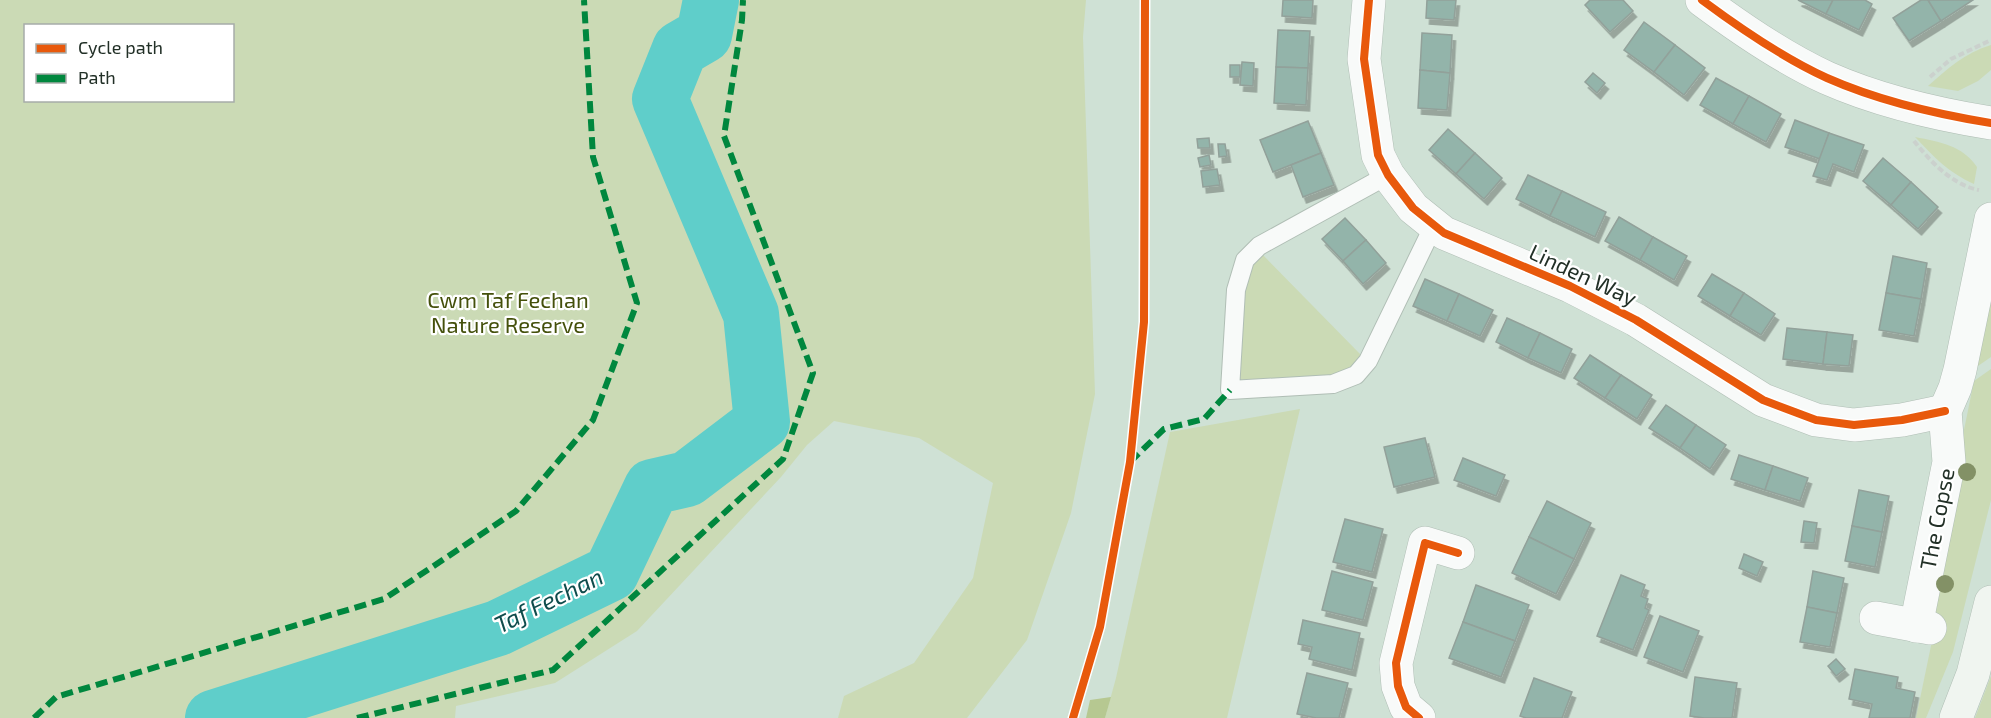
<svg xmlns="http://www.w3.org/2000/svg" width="1991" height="718" font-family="'Exo 2',sans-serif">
  <defs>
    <filter id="shadow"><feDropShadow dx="3.5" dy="6" stdDeviation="0" flood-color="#0004"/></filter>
  </defs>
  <rect width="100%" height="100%" fill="#cfe1d5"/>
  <!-- green -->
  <g fill="#cbdab5" fill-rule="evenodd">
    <path d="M0,0H1086L1083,37L1095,394L1071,513L1027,640L967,718H838L844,696L914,663L973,578L993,483L919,438L834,421L807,445L781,477L637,631L555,683L456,706L455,718H0ZM26,26H232V100H26Z"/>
    <path d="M1991,45V70L1978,81L1958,91L1928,86C1948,68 1965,53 1991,45Z"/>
    <path d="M1915,137C1940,142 1962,145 1977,167L1974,184C1948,172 1935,158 1915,137Z"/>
    <polygon points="1262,254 1362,356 1355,367 1337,375 1239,380 1244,290 1252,264"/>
    <polygon points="1991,294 1991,357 1975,368"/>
    <polygon points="1991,369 1991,500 1953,652 1926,718 1916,718 1937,617 1928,606 1974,381"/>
    <polygon points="1300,409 1227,718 1105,718 1116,678 1170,432"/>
    <polygon points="1991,676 1991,718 1975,718"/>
  </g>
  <!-- forest -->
  <polygon fill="#b6c891" points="1111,697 1105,718 1086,718 1090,700"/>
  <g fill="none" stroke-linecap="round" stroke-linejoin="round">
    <!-- river -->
    <polyline stroke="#5fceca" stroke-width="56" points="213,718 498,628 611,573 652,487 687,479 762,422 751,314 660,99 680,49 704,35 711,0"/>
  </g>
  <!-- building -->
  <g fill="#93b4aa" stroke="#92a19a" stroke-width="1.5" filter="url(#shadow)">
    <polygon points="1283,0 1313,0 1312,18 1282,16"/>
    <polygon points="1427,0 1456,0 1454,20 1426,18"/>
    <polygon points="1590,0 1623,0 1633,11 1610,32 1585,5"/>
    <polygon points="1798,0 1833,0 1826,14"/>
    <polygon points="1833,0 1865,0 1872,4 1859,30 1826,14"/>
    <polygon points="1921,0 1928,0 1941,21 1909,41 1893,18"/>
    <polygon points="1928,0 1973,0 1941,21"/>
    <polygon points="1644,22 1675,45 1654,72 1624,50"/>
    <polygon points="1278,30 1310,31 1308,68 1276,67"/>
    <polygon points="1422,33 1452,35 1450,73 1420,70"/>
    <polygon points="1675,45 1705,68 1684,95 1654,72"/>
    <polygon points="1242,62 1254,63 1253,86 1240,85"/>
    <rect x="1230" y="65" width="10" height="12"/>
    <polygon points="1276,67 1308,68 1306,105 1274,103"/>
    <polygon points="1420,70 1450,73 1447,110 1418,108"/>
    <polygon points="1593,73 1605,83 1597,93 1585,82"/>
    <polygon points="1716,78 1749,96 1733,124 1700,105"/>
    <polygon points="1749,96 1781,114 1766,142 1733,124"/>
    <polygon points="1795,120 1829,133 1820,159 1785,147"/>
    <polygon points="1308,121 1321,153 1273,172 1260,140"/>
    <polygon points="1448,129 1475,153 1456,174 1429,150"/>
    <polygon points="1829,133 1864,145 1854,172 1833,164 1827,180 1813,176"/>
    <polygon points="1209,138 1210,148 1198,148 1197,139"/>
    <polygon points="1218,144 1225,144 1227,156 1219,157"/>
    <polygon points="1321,153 1334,185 1303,197 1291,165"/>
    <polygon points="1475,153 1502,178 1484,199 1456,174"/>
    <polygon points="1209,155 1211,165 1200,167 1198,158"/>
    <polygon points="1883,158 1911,182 1891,205 1863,181"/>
    <polygon points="1217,169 1220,185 1203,187 1201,171"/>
    <polygon points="1528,175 1562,191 1550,216 1516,199"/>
    <polygon points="1911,182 1938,207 1918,229 1891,205"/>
    <polygon points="1562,191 1606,212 1595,237 1550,216"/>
    <polygon points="1619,217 1653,237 1640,260 1605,241"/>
    <polygon points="1345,218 1366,240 1343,261 1322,239"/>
    <polygon points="1653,237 1687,256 1674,280 1640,260"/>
    <polygon points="1366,240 1386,263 1363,284 1343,261"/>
    <polygon points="1893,256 1927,263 1921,299 1886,293"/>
    <polygon points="1712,274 1744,293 1730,316 1698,296"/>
    <polygon points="1425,279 1459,294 1447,321 1413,306"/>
    <polygon points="1744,293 1775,314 1761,335 1730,316"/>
    <polygon points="1886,293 1921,299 1914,336 1879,330"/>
    <polygon points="1459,294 1493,310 1480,336 1447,321"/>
    <polygon points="1507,318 1540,333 1528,358 1496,342"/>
    <polygon points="1787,328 1827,332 1823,364 1783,359"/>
    <polygon points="1827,332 1853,335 1849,366 1823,364"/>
    <polygon points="1540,333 1572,349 1561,373 1528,358"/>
    <polygon points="1590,355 1621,375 1605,398 1574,378"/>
    <polygon points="1621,375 1652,395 1637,419 1605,398"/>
    <polygon points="1666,405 1696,425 1680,448 1649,428"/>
    <polygon points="1696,425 1726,445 1710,469 1680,448"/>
    <polygon points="1425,438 1435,477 1394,487 1384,447"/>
    <polygon points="1739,455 1773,466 1765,490 1731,479"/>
    <polygon points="1463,458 1505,475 1496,496 1454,480"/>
    <polygon points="1773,466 1808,478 1800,501 1765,490"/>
    <polygon points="1859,490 1889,496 1882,532 1852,526"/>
    <polygon points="1547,501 1591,523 1574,559 1529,537"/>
    <polygon points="1345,519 1383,529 1372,572 1333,562"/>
    <polygon points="1804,521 1817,523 1814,543 1801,542"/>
    <polygon points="1852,526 1882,532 1875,567 1845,561"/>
    <polygon points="1529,537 1574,559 1556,594 1512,573"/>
    <polygon points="1744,554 1763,562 1757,576 1739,568"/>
    <polygon points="1332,571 1373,582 1363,620 1322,610"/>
    <polygon points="1813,571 1844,578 1837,613 1807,607"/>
    <polygon points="1621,575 1645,585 1641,596 1648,599 1645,608 1649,610 1633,650 1597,636"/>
    <polygon points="1476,585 1529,605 1515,641 1463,622"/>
    <polygon points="1807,607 1837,613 1830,647 1800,642"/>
    <polygon points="1660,616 1699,631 1683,672 1644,657"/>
    <polygon points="1303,620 1360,633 1352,670 1309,659 1312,647 1298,644"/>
    <polygon points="1463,622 1515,641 1501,677 1449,658"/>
    <polygon points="1836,659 1845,669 1836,676 1828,666"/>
    <polygon points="1855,669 1898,677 1896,688 1915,692 1910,718 1869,718 1872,704 1849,699"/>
    <polygon points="1307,673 1348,683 1339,718 1316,718 1297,714"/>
    <polygon points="1695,677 1737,683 1732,718 1704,718 1690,716"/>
    <polygon points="1534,678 1572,692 1562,718 1526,718 1520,716"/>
  </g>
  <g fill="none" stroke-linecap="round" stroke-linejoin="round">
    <!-- lane casing -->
    <g stroke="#b0beb5" stroke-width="20">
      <polyline id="lane" points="1388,175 1259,246 1245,260 1236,290 1230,390 1333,384 1356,375 1368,361 1434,225"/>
    </g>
    <!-- street casing -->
    <g stroke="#b0beb5" stroke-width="34">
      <g id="street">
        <polyline points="1369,0 1364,59 1378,155 1388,175 1413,208 1444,233 1570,286 1636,320 1763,400 1816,420 1854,425 1902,420 1945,411"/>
        <path d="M1702,0C1741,29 1783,58 1827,78C1879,101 1935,114 1991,123"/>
        <polyline points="1876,618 1930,628"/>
        <polyline points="1916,626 1949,462 1945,411 1955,388 1960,370 1991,219"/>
        <polyline points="1419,718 1406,707 1398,686 1396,663 1425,543 1458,553"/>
      </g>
    </g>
    <!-- secondary casing -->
    <g stroke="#b0beb5" stroke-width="34">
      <polyline id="secondary" points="1956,718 1973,674 1991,602"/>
    </g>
    <!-- path -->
    <g stroke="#cbd1cd" stroke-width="4" stroke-dasharray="6 3" stroke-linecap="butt">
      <polyline points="1930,77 1951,59 1991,40"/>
      <path d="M1914,141C1930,161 1952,185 1979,190"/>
    </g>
    <!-- lane -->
    <use href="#lane" stroke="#f8faf9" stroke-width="18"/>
    <!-- street -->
    <use href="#street" stroke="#f8faf9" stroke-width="33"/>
    <!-- secondary -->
    <use href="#secondary" stroke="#f0f5f0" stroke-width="33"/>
    <!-- quiet -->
    <g stroke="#00873e" stroke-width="6" stroke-dasharray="12 6" stroke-linecap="butt">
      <polyline points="1130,462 1164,429 1204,419 1230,390"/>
      <polyline points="34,718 56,697 384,599 516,511 593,420 637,303 593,157 584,0"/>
      <polyline points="357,718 553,670 783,459 813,373 724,136 742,20 743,0"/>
    </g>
    <!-- cycleway casing -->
    <g stroke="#fff" stroke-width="11">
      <g id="cycleway">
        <polyline points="1369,0 1364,59 1378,155 1388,175 1413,208 1444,233 1570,286 1636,320 1763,400 1816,420 1854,425 1902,420 1945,411"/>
        <path d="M1702,0C1741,29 1783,58 1827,78C1879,101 1935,114 1991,123"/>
        <polyline points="1073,718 1100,627 1130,462 1144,322 1145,0"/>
        <polyline points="1419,718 1406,707 1398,686 1396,663 1425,543 1458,553"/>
      </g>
    </g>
    <!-- cycleway -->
    <use href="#cycleway" stroke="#e8590c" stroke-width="8"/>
  </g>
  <!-- trees -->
  <g fill="#839166">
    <circle cx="1967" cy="472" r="9"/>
    <circle cx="1945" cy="584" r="9"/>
  </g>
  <g text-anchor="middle" stroke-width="4.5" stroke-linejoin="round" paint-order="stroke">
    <!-- street labels -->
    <g font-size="22" fill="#223027" stroke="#fff">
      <text transform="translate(1583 275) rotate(25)" y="8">Linden Way</text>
      <text transform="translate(1937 519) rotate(-79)" y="8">The Copse</text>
    </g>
    <!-- park labels -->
    <g font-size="22" fill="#44500b" stroke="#fff">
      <text x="508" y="308">Cwm Taf Fechan<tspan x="508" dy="25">Nature Reserve</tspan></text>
    </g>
    <!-- water labels -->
    <g font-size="24" font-style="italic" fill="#0e4c4c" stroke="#fff">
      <text transform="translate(549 601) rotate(-26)" y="8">Taf Fechan</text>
    </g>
  </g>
  <!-- legend -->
  <rect x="24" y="24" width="210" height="78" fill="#ffffff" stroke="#a7aca9" stroke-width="1.5"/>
  <rect x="36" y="44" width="30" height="9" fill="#e8590c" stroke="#a7aca9" stroke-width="1.5"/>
  <text x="78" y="54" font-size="18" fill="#223027">Cycle path</text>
  <rect x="36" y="74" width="30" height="9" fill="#00873e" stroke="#a7aca9" stroke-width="1.5"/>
  <text x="78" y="84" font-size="18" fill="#223027">Path</text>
</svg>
